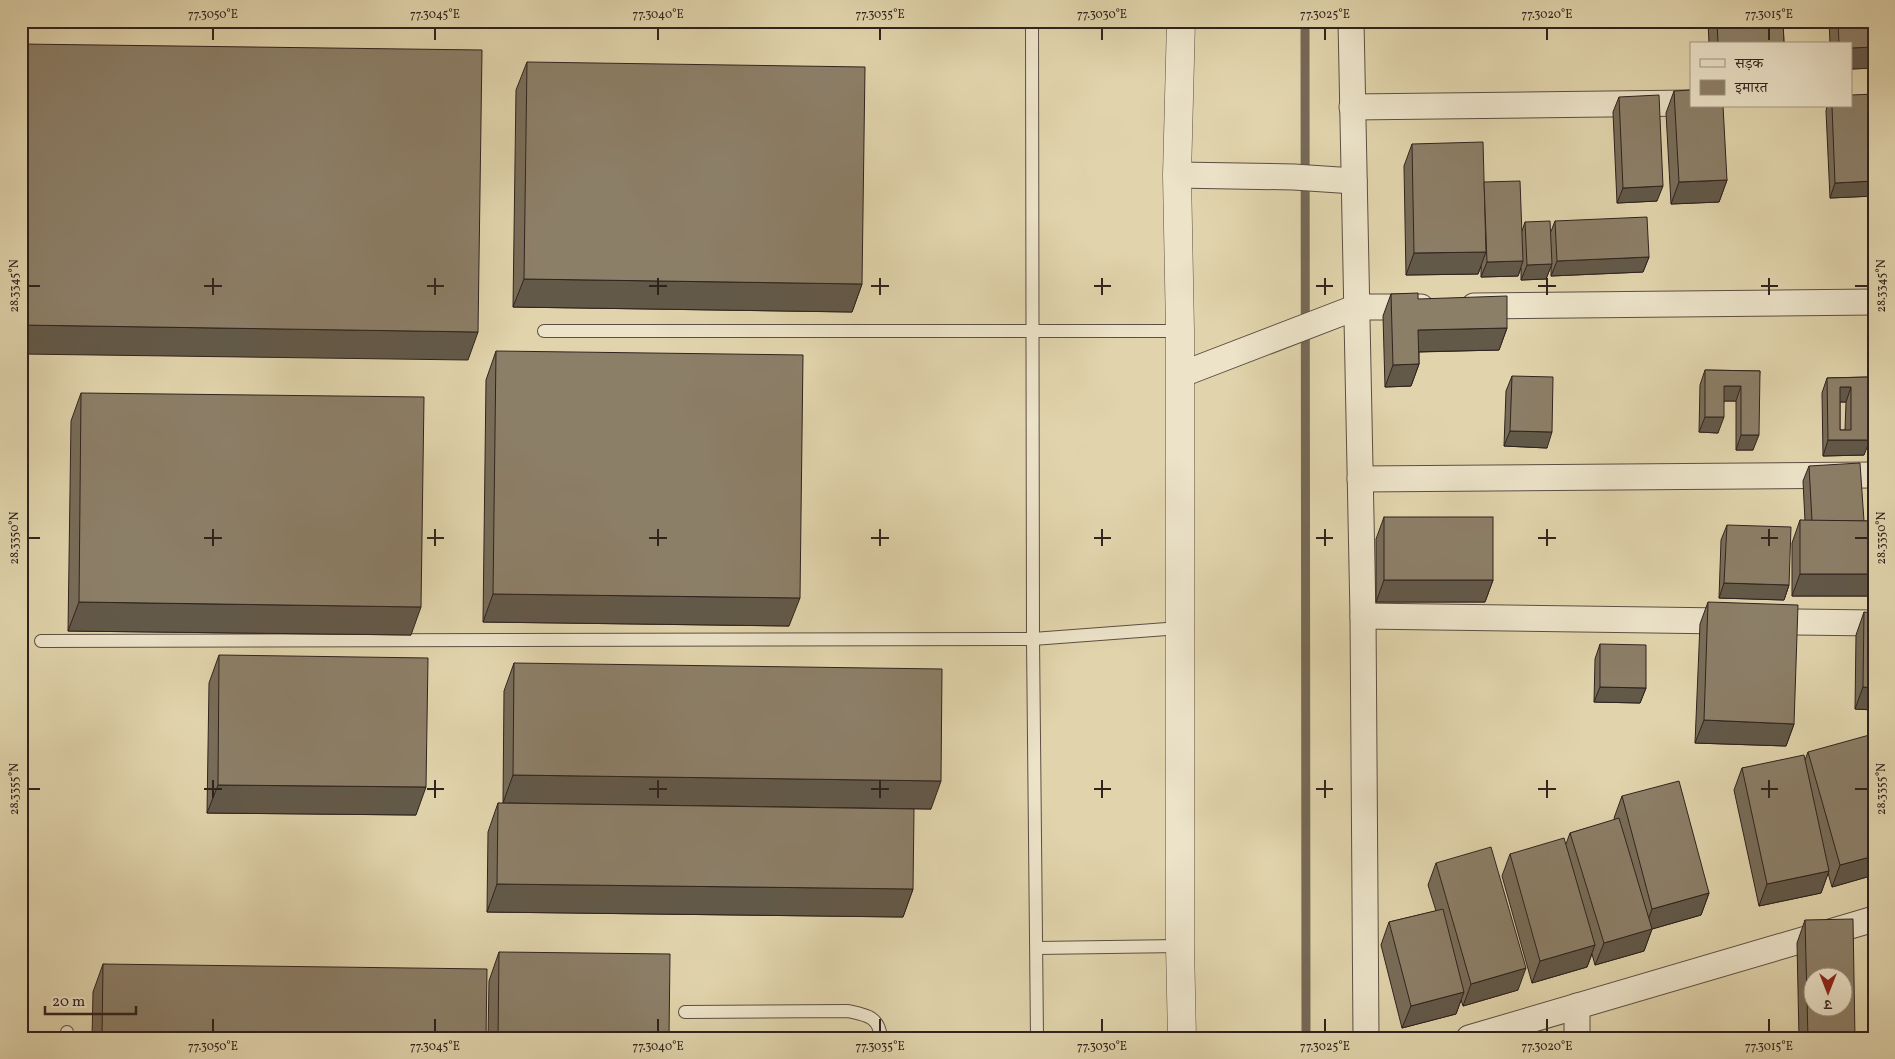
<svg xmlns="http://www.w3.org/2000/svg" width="1895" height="1059" font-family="Vollkorn,'Noto Serif Devanagari',serif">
  <rect width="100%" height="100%" fill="#e1d4ac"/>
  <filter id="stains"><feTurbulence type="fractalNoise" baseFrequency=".004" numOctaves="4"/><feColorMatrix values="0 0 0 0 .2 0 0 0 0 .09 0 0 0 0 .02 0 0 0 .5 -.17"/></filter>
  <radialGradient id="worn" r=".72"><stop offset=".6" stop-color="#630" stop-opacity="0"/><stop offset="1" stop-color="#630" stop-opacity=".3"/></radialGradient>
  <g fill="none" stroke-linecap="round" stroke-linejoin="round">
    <!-- stream -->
    <polyline stroke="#766956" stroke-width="9" points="1305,21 1306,1038"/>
    <!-- service casing -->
    <g stroke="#5c4f42" stroke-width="14">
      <g id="service">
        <polyline points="1032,21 1033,639 1037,1038"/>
        <polyline points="544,331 1180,331"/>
        <polyline points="41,641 1033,639 1180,628"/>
        <polyline points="1037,948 1180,946"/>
        <path d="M685,1012L848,1011C866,1015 879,1016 881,1038"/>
        <polyline points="67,1038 67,1032"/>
      </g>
    </g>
    <!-- minor casing -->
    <g stroke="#5c4f42" stroke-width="27">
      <g id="minor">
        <polyline points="1351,21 1363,616 1366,1038"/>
        <polyline points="1352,107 1691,103"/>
        <polyline points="1177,175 1294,177 1354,181"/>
        <polyline points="1474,306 1874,302"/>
        <polyline points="1180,375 1357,307 1421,307"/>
        <polyline points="1360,479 1874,475"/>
        <polyline points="1363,616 1874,623"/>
        <polyline points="1577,1006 1577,1038"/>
        <polyline points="1469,1038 1874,919"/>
      </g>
    </g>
    <!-- tertiary casing -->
    <g stroke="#5c4f42" stroke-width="29">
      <polyline id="tertiary" points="1181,21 1177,175 1180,331 1180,946 1182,1038"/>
    </g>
    <!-- service -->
    <use href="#service" stroke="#ece3c9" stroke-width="12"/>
    <!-- minor -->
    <use href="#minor" stroke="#ece3c9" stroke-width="25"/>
    <!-- tertiary -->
    <use href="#tertiary" stroke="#ece3c9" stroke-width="28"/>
  </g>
  <!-- wall -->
  <g fill="#786d59" stroke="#30231e" fill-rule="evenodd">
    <polygon points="1708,21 1783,21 1784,44 1709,44"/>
    <polygon points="1829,21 1874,21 1874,68 1851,69 1851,44 1830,44"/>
    <polygon points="527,62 862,284 852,312 513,307 516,90"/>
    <polygon points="1674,91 1727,180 1719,202 1671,204 1666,113"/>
    <polygon points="1874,94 1874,196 1830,198 1826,111 1827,106 1851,106"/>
    <polygon points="1619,97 1657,201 1617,203 1613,112"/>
    <polygon points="1412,144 1484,182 1522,231 1525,222 1550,234 1555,221 1649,257 1643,272 1551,276 1551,266 1546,279 1521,280 1521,268 1518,276 1481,277 1481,266 1478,274 1406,275 1404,166"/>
    <polygon points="1391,294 1418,299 1507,328 1499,350 1419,352 1419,364 1411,386 1385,387 1383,316"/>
    <polygon points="496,351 789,626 483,622 486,380"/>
    <polygon points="1705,370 1760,371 1753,450 1736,450 1736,401 1724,401 1718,433 1699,432 1700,385"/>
    <polygon points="1512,376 1547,448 1504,446 1506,391"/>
    <path d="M1869,377L1864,455L1823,456L1822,393L1827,378ZM1840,402H1846L1845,430H1840Z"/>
    <polygon points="81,393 411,635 68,631 71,421"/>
    <polygon points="1809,466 1864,521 1874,521 1873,596 1792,596 1792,543 1800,520 1805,521 1803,481"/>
    <polygon points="1384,517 1493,580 1485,602 1376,602 1376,539"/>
    <polygon points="1727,525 1789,585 1784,600 1719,598 1721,540"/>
    <polygon points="1708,602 1794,724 1786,746 1695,743 1700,624"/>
    <polygon points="1864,612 1874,710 1855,709 1856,635"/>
    <polygon points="1600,644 1646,688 1640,703 1594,702 1595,659"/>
    <polygon points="219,655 416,815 207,813 209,683"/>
    <polygon points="514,663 931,809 503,803 504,691"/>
    <polygon points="1808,752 1874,875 1832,887 1828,873 1821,893 1759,906 1734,790 1742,768 1805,760"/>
    <polygon points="1622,796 1709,893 1701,915 1652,929 1644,951 1595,965 1592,954 1587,967 1532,983 1502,876 1510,854 1566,844 1570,833 1615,820 1614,818"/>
    <polygon points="498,803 913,889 903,917 487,912 488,832"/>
    <polygon points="1436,863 1518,990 1463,1006 1461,1000 1456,1014 1402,1028 1381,945 1389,922 1436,911 1428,885"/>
    <polygon points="1805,920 1855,1038 1799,1038 1797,943"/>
    <polygon points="499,952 669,1038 488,1038 489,981"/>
    <polygon points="103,964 486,1038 92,1038 93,992"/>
  </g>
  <!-- shaded-wall -->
  <g fill="#625949" stroke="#30231e">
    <polygon points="1874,47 1874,68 1851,69 1851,48"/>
    <polygon points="1727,180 1719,202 1671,204 1679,182"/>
    <polygon points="1874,181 1874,196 1830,198 1835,183"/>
    <polygon points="1663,186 1657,201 1617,203 1623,188"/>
    <polygon points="1486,252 1478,274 1406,275 1414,253"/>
    <polygon points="1649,257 1643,272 1551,276 1557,261"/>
    <polygon points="1523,261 1518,276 1481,277 1487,262"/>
    <polygon points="1552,264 1546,279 1521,280 1527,265"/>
    <polygon points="524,279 862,284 852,312 513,307"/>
    <polygon points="21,325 478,332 468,360 21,354"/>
    <polygon points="1507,328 1499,350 1410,352 1418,330"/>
    <polygon points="1419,364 1411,386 1385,387 1393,365"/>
    <polygon points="1724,386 1741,386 1736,401 1719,401"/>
    <polygon points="1840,387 1851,387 1846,402 1835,402"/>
    <polygon points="1705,417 1724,417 1718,433 1699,432"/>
    <polygon points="1510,431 1552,432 1547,448 1504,446"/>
    <polygon points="1741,435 1759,435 1753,450 1736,450"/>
    <polygon points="1828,440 1870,440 1864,455 1823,456"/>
    <polygon points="1800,574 1874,574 1874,595 1873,596 1792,596"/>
    <polygon points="1384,580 1493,580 1485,602 1376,602"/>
    <polygon points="1724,583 1789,585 1784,600 1719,598"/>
    <polygon points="493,594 800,598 789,626 483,622"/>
    <polygon points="79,602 421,607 411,635 68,631"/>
    <polygon points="1600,687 1646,688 1640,703 1594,702"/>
    <polygon points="1863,687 1874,688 1874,710 1855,709"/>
    <polygon points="1704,720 1794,724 1786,746 1695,743"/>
    <polygon points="513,775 941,781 931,809 503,803"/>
    <polygon points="218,785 426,787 416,815 207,813"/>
    <polygon points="1874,856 1874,875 1832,887 1840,865"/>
    <polygon points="1829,871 1821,893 1759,906 1767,884"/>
    <polygon points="497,884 913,889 903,917 487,912"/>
    <polygon points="1709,893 1701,915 1652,929 1644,951 1595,965 1604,943 1644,931 1652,909"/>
    <polygon points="1595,945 1587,967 1532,983 1540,961"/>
    <polygon points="1526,968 1518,990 1463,1006 1471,984"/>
    <polygon points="1464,992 1456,1014 1402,1028 1411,1006"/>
  </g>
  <!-- building -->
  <g fill="#8c7f68" stroke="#30231e" fill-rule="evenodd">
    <polygon points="1717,21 1783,21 1784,44 1718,44"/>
    <polygon points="1838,21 1874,21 1874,47 1851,48 1851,44 1839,44"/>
    <polygon points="21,44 482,50 478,332 21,325"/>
    <polygon points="527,62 865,67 862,284 524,279"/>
    <polygon points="1691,90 1691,106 1723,106 1727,180 1679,182 1674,91"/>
    <polygon points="1874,94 1874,181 1835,183 1832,106 1851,106 1851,95"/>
    <polygon points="1659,95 1663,186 1623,188 1619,97"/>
    <polygon points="1483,142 1486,252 1414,253 1412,144"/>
    <polygon points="1520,181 1523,261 1487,262 1484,182"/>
    <polygon points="1647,217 1649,257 1557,261 1555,221"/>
    <polygon points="1550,221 1552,264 1527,265 1525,222"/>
    <polygon points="1418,293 1418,299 1507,296 1507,328 1418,330 1419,364 1393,365 1391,294"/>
    <polygon points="496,351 803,355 800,598 493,594"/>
    <polygon points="1705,370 1760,371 1759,435 1741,435 1741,386 1724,386 1724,417 1705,417"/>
    <polygon points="1512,376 1553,377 1552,432 1510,431"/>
    <path d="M1869,377L1870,440H1828L1827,378ZM1840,387H1851V430H1840Z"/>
    <polygon points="81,393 424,397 421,607 79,602"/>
    <polygon points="1860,463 1864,521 1812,521 1809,466"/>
    <rect x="1384" y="517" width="109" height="63"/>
    <polygon points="1800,520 1874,521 1874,574 1800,574"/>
    <polygon points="1727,525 1791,527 1789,585 1724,583"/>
    <polygon points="1708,602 1798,605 1794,724 1704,720"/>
    <polygon points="1864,612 1874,613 1874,688 1863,687"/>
    <polygon points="1600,644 1646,645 1646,688 1600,687"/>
    <polygon points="219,655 428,658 426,787 218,785"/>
    <polygon points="514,663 942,669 941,781 513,775"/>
    <polygon points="1873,734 1874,856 1840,865 1808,752"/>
    <polygon points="1804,755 1829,871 1767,884 1742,768"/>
    <polygon points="1679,781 1709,893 1652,909 1622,796"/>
    <polygon points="498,803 914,809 913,889 497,884"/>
    <polygon points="1619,818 1652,929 1604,943 1570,833"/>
    <polygon points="1564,838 1595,945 1540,961 1510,854"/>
    <polygon points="1491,847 1526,968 1471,984 1436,863"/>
    <polygon points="1443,909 1464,992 1411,1006 1389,922"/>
    <path d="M1853,919L1855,1038H1808L1805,920ZM1812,976H1842V1006H1812Z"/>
    <polygon points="499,952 670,954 669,1038 498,1038"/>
    <polygon points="103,964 487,969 486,1038 102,1038"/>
  </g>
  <!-- ticks -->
  <path fill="none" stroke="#30231e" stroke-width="2" d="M213,28V40M435,28V40M658,28V40M880,28V40M1102,28V40M1325,28V40M1547,28V40M1769,28V40M213,278V295M435,278V295M658,278V295M880,278V295M1102,278V295M1325,278V295M1547,278V295M1769,278V295M28,286H40M204,286H222M427,286H444M649,286H667M871,286H889M1094,286H1111M1316,286H1333M1538,286H1556M1761,286H1778M1855,286H1868M213,529V546M435,529V546M658,529V546M880,529V546M1102,529V546M1325,529V546M1547,529V546M1769,529V546M28,538H40M204,538H222M427,538H444M649,538H667M871,538H889M1094,538H1111M1316,538H1333M1538,538H1556M1761,538H1778M1855,538H1868M213,780V798M435,780V798M658,780V798M880,780V798M1102,780V798M1325,780V798M1547,780V798M1769,780V798M28,789H40M204,789H222M427,789H444M649,789H667M871,789H889M1094,789H1111M1316,789H1333M1538,789H1556M1761,789H1778M1855,789H1868M213,1019V1032M435,1019V1032M658,1019V1032M880,1019V1032M1102,1019V1032M1325,1019V1032M1547,1019V1032M1769,1019V1032"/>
  <!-- margin -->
  <rect width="1895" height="1059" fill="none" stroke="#e1d4ac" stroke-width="55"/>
  <!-- legend -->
  <rect x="1690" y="42" width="162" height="65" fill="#ece3c9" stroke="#a19685"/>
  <rect x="1700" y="59" width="25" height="8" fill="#ece3c9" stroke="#a19685"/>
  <text x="1735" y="68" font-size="15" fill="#30231e">सड़क</text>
  <rect x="1700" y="80" width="25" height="15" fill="#8c7f68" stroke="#a19685"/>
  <text x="1735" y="92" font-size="15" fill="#30231e">इमारत</text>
  <!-- north arrow -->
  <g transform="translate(1828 992) rotate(180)"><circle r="24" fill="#ece3c9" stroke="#a19685"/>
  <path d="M0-4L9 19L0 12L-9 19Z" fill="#8f2418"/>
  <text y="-8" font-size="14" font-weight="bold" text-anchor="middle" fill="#30231e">उ</text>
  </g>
  <!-- scale -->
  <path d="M45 1006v8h91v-8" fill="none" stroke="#30231e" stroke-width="2.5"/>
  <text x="52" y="1006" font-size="15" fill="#30231e" stroke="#ece3c9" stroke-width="4" paint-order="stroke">20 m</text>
  <rect x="28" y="28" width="1840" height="1004" fill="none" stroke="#30231e" stroke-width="2"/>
  <g font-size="12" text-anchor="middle" fill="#30231e">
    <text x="213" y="18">77.3050°E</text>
    <text x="435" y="18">77.3045°E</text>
    <text x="658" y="18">77.3040°E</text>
    <text x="880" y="18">77.3035°E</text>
    <text x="1102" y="18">77.3030°E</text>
    <text x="1325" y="18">77.3025°E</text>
    <text x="1547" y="18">77.3020°E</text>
    <text x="1769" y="18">77.3015°E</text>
    <text transform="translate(1881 286) rotate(-90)" y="4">28.3345°N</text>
    <text transform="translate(14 286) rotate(-90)" y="4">28.3345°N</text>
    <text transform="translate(1881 538) rotate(-90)" y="4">28.3350°N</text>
    <text transform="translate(14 538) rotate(-90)" y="4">28.3350°N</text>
    <text transform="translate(1881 789) rotate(-90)" y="4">28.3355°N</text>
    <text transform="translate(14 789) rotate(-90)" y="4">28.3355°N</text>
    <text x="213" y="1050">77.3050°E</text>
    <text x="435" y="1050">77.3045°E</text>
    <text x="658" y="1050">77.3040°E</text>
    <text x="880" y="1050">77.3035°E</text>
    <text x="1102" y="1050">77.3030°E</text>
    <text x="1325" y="1050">77.3025°E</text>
    <text x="1547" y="1050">77.3020°E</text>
    <text x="1769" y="1050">77.3015°E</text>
  </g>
  <rect width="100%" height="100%" filter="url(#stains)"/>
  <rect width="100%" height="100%" fill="url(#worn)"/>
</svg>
